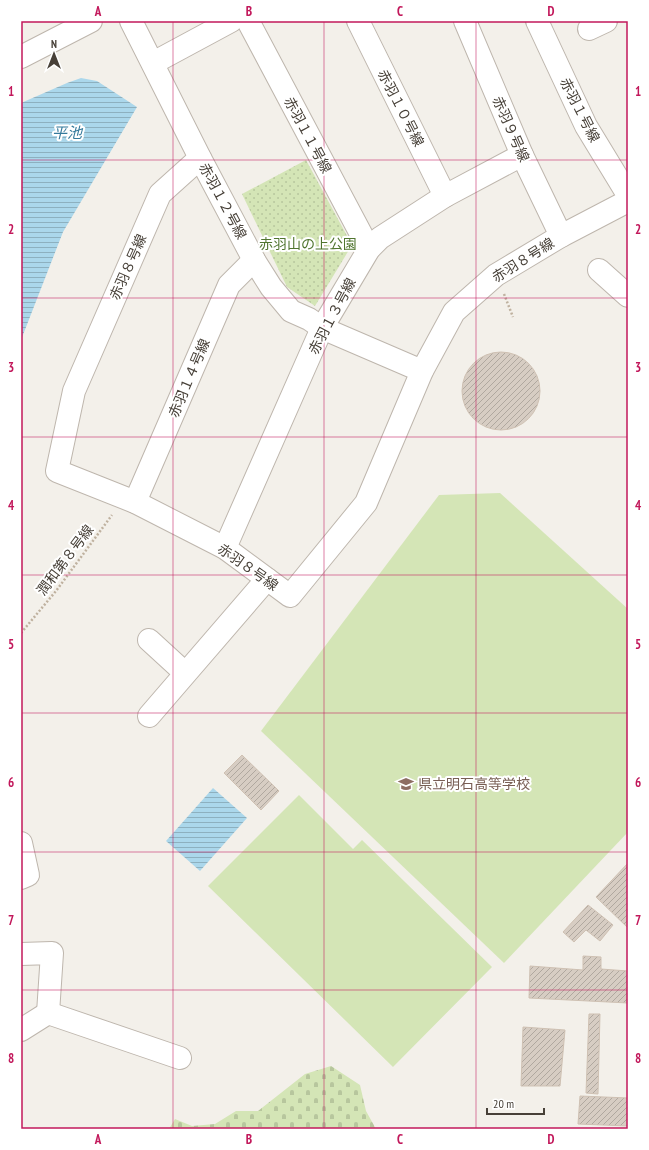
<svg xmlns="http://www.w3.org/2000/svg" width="649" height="1150" font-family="'PT Sans Narrow','Noto Sans JP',sans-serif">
  <defs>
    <pattern id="cemetery-stones" width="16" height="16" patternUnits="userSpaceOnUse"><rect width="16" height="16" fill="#d4e5b6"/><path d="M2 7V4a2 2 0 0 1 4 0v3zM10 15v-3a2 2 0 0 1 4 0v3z" fill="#b7c69d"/></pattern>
    <pattern id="park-dots" width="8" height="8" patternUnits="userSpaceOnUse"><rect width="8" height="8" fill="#d4e5b6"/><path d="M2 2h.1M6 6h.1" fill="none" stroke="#b7c69d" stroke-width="1.8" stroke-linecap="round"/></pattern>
    <pattern id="water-rules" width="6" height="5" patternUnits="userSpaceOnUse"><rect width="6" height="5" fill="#abd7eb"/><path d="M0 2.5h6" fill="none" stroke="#8db0bf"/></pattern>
    <pattern id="building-hatch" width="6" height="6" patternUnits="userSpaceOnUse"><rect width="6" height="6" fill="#d7cdc3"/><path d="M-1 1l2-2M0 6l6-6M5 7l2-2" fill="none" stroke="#b0a89f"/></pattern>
  </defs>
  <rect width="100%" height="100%" fill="#f3f0ea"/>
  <!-- green -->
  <g fill="#d4e5b6">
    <polygon points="500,493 628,609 628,832 504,963 261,731 439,495"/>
    <polygon points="299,795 353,849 362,840 492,967 393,1067 208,886"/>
  </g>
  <!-- cemetery -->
  <polygon fill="url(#cemetery-stones)" points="331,1066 360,1085 366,1111 376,1129 169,1129 175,1119 192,1126 215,1124 236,1111 258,1111 305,1074"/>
  <!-- park -->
  <polygon fill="url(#park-dots)" points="306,160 352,245 315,306 287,287 242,194"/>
  <!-- water -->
  <g fill="url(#water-rules)">
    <polygon points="81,78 97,81 137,107 63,232 21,340 21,103 67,83"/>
    <polygon points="213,788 247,818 200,871 166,841"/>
  </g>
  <!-- building -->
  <g fill="url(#building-hatch)" stroke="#cfc1b3">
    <circle cx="501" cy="391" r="39"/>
    <polygon points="242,755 279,791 261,810 224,773"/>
    <polygon points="628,863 628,928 596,897"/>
    <polygon points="588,905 613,925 600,941 586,930 574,942 563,932"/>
    <polygon points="583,956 601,957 601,969 628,971 628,1003 529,998 530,966 583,970"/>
    <polygon points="589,1014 600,1014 598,1094 586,1093"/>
    <polygon points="523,1027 565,1030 560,1086 521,1086"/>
    <polygon points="580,1096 628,1098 628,1126 578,1124"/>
  </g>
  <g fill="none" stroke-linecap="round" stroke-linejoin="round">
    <!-- minor casing -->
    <g stroke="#beb6ad" stroke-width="24">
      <g id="minor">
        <polyline points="131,21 200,158 254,260 271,287 291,311 309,319 322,328 422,371"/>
        <polyline points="248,21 369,249"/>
        <polyline points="358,21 445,196"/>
        <polyline points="465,21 522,155 561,236"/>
        <polyline points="537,21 586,126 628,195"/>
        <polyline points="589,29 606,21"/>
        <polyline points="21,57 91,21"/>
        <polyline points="153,63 231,21"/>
        <polyline points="200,158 160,194 74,391 57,471 135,502 225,548 290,596 366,503 422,371 454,312 496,275 561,236 628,201"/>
        <polyline points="599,270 628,296"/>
        <polyline points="135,502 229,285 254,260"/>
        <polyline points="225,548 322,328 369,249 380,238 445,196 522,155"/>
        <polyline points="149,640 185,673"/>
        <polyline points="149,716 267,579"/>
        <polyline points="21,843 28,875 21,878"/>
        <polyline points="21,954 52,953 48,1013"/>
        <polyline points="48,1013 180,1058"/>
        <polyline points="21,1030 48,1013"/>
      </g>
    </g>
    <!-- path -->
    <g stroke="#bfb19f" stroke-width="2.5" stroke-dasharray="2 2" stroke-linecap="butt">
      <polyline points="504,294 513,317"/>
      <polyline points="21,633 56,591 112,515"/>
    </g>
    <!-- minor -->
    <use href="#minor" stroke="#fff" stroke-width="22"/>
  </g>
  <!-- grid -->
  <path fill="none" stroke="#c2185b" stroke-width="1" stroke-opacity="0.55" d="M173,21V1129M324,21V1129M476,21V1129M21,160H628M21,298H628M21,437H628M21,575H628M21,713H628M21,852H628M21,990H628"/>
  <!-- icons -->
  <defs>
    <g id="school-bare" transform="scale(1.2)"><path d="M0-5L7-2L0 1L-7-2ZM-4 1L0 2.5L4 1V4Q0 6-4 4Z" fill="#8d6e63" stroke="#fff" stroke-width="2.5" paint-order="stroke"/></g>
  </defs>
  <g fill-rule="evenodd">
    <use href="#school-bare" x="406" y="784"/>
  </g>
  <g text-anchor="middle" stroke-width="4" stroke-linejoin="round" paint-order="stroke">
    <!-- street labels -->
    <g font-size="14" fill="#474038" stroke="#fff">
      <text transform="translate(401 108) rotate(63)" y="5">赤羽１０号線</text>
      <text transform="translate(580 110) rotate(63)" y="5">赤羽１号線</text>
      <text transform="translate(511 129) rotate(66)" y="5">赤羽９号線</text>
      <text transform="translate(308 135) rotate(62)" y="5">赤羽１１号線</text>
      <text transform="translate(223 201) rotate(62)" y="5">赤羽１２号線</text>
      <text transform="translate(523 260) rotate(-32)" y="5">赤羽８号線</text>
      <text transform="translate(128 267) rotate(-66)" y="5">赤羽８号線</text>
      <text transform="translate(332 316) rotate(-62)" y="5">赤羽１３号線</text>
      <text transform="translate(189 378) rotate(-67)" y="5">赤羽１４号線</text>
      <text transform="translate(65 560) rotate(-53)" y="5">潤和第８号線</text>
      <text transform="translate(248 567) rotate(35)" y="5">赤羽８号線</text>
    </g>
    <!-- park labels -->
    <g font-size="14" fill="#50752f" stroke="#fff">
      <text x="308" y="249">赤羽山の上公園</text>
    </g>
    <!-- education labels -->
    <g font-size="14" fill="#785e54" stroke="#fff" text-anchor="start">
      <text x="418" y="789">県立明石高等学校</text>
    </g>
    <!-- water labels -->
    <g font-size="15" font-style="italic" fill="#357a9c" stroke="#fff">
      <text x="67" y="138">平池</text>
    </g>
  </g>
  <!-- border -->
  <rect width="649" height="1150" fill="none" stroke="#ffffff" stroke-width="44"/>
  <!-- north arrow -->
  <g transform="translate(54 54)" stroke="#ffffff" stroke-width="3" paint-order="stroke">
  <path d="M0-3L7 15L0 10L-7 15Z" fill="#474038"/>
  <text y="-6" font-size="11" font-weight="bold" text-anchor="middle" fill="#474038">N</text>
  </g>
  <!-- scale -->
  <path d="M487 1108v6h57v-6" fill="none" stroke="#474038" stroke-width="2"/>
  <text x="493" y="1108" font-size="12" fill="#474038" stroke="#ffffff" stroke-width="3" paint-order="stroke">20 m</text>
  <rect x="22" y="22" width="605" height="1106" fill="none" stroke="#c2185b" stroke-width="1.5"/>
  <g font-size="13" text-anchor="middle" font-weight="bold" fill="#c2185b">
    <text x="98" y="16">A</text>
    <text x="249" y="16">B</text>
    <text x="400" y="16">C</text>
    <text x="551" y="16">D</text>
    <text x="11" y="96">1</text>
    <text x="638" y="96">1</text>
    <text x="11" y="234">2</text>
    <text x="638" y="234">2</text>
    <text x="11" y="372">3</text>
    <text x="638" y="372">3</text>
    <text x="11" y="510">4</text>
    <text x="638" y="510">4</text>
    <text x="11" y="649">5</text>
    <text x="638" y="649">5</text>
    <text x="11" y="787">6</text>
    <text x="638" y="787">6</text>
    <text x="11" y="925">7</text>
    <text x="638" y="925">7</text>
    <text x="11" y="1063">8</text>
    <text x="638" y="1063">8</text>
    <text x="98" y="1144">A</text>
    <text x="249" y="1144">B</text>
    <text x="400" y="1144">C</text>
    <text x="551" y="1144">D</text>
  </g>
</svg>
